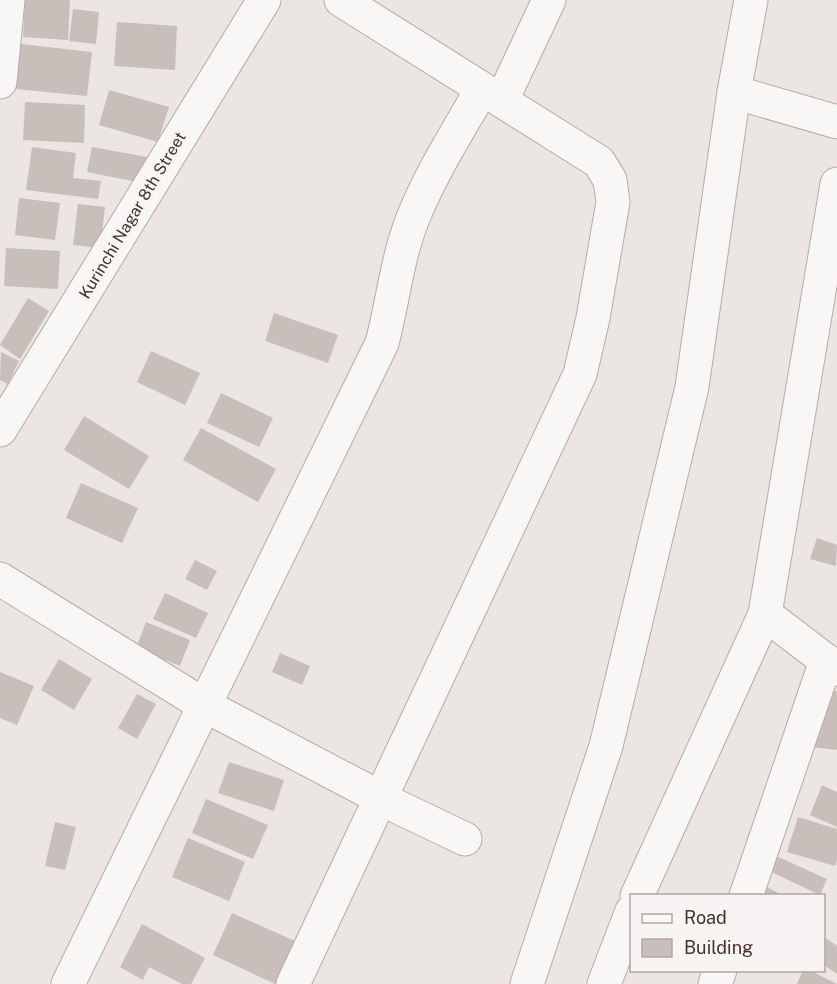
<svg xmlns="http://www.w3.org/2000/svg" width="837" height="984" font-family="'Public Sans',sans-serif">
  <rect width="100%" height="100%" fill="#ebe5e3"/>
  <!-- building -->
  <g fill="#c8beba">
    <polygon points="25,0 70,0 68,40 23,37"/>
    <polygon points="73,9 99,12 96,44 69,41"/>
    <polygon points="117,22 177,26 175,70 114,66"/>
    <polygon points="21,44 92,52 87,96 16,89"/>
    <polygon points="109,90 169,107 158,142 99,125"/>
    <polygon points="25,102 85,105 84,143 23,140"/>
    <polygon points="32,147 76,153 73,178 101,181 98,199 26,190"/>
    <polygon points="92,147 147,157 142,183 87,172"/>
    <polygon points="19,198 60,203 55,240 15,235"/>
    <polygon points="78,204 105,207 100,248 73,245"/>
    <polygon points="6,248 60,251 58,289 4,286"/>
    <polygon points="28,298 49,311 20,359 0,345"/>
    <polygon points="274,313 338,335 328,363 265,341"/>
    <polygon points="151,351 200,373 185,405 137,382"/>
    <polygon points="1,352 19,361 8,384 0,380"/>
    <polygon points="221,393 273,418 259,447 207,423"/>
    <polygon points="84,416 149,456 129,489 64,450"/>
    <polygon points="201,428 276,469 258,502 183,460"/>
    <polygon points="81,483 138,508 122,543 66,518"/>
    <polygon points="817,538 837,545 836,566 810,559"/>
    <polygon points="195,560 217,571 207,590 185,579"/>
    <polygon points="165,593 208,613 196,638 153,619"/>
    <polygon points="146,622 190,640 180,666 136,648"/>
    <polygon points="280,653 310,666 302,685 272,672"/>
    <polygon points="59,659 92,679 74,710 41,690"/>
    <polygon points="0,672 34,686 17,725 0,718"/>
    <polygon points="818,688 837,691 837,750 810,747"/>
    <polygon points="137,694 156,704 137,739 118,728"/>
    <polygon points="229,762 284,780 274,811 218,793"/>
    <polygon points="822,785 837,792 837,827 810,815"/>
    <polygon points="206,799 268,825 253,859 192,833"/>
    <polygon points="798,817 837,829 837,860 835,866 787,852"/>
    <polygon points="55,822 76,827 65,870 45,866"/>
    <polygon points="188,838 245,862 229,901 172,877"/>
    <polygon points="774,855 827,879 820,895 767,870"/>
    <polygon points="765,886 784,896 760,896"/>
    <polygon points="232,913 295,941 275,984 213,955"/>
    <polygon points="142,924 205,958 191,984 182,984 149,967 143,980 120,967"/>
    <polygon points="824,937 837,946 837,974 824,965"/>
    <polygon points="803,970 809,970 837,984 797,984"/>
  </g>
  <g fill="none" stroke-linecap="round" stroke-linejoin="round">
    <!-- street casing -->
    <g stroke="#b5aba8" stroke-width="35">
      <g id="street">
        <polyline points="0,82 8,0"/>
        <polyline points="734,92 837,122"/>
        <polyline points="502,100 549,0"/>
        <polyline points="0,430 264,0"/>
        <polyline points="0,579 204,705 396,806 465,839"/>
        <polyline points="765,614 837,669"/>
        <polyline points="637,896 765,614 837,184"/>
        <polyline points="746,896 826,661"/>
        <path d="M68,984L382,343C393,302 397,258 413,218C431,173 458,131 482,89"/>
        <polyline points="293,984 580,374 593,318 613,202 610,180 599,162 341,0"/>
        <polyline points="527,984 606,746 692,387 734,92 751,0"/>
        <polyline points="604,984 632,911"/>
        <polyline points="715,984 720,970"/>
      </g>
    </g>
    <!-- street -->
    <use href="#street" stroke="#f9f7f6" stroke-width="33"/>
  </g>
  <g text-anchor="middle" stroke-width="6" stroke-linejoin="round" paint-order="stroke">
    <!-- street labels -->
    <g font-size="16" fill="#43312a" stroke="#f8f4f3">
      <text transform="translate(132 215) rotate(-59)" y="6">Kurinchi Nagar 8th Street</text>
    </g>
  </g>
  <!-- legend -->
  <rect x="630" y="894" width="195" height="78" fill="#f8f4f3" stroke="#b0a6a3" stroke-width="1.5"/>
  <rect x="642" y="914" width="30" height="9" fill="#f9f7f6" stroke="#b0a6a3" stroke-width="1.5"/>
  <text x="684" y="924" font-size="18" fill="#43312a">Road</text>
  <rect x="642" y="939" width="30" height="18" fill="#c8beba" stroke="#b0a6a3" stroke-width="1.5"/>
  <text x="684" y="954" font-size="18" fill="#43312a">Building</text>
</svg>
